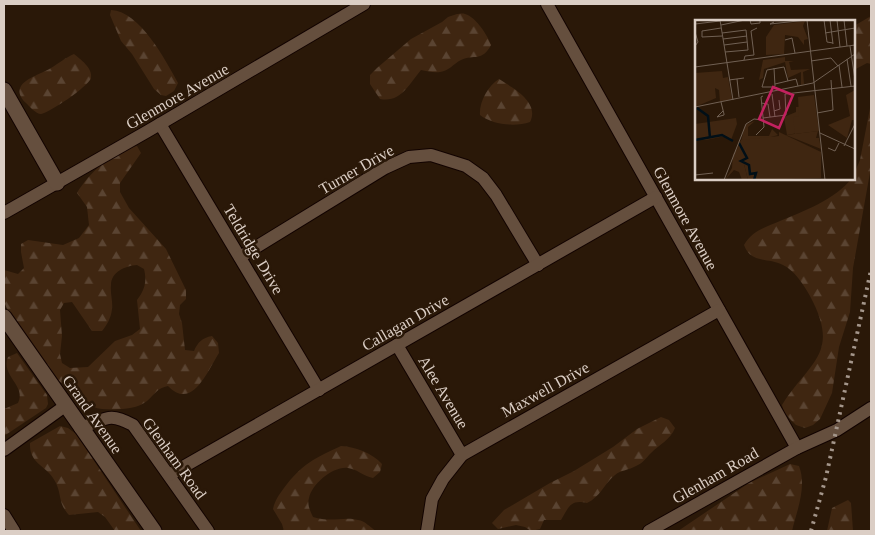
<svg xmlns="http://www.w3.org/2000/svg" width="875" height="535" font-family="'Times New Roman',serif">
  <defs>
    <pattern id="forest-firs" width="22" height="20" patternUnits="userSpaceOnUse" patternTransform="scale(1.25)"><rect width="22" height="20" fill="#3f2611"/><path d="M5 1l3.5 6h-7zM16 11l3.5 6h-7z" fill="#5a4432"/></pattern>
  </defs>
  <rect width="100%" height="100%" fill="#2a1808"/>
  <!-- forest -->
  <g fill="url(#forest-firs)" fill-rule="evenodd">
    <path d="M111,10C140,11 166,61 178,83L174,91L166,96L161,95L154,89L132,54L121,41L110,15Z"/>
    <path d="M457,14C459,14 462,13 465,14C476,17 488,36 491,45C482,62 474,54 461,60C453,64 449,71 440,72C434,73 427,71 421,70C409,84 401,103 380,99L370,84V75L377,68L411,39L442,22L448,17Z"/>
    <polygon points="871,16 871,64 867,63 854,70 854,26"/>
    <path d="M74,54C80,59 93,68 91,78C89,86 49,113 41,114C36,114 29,106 26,103C6,83 38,76 51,68C59,63 65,58 74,54Z"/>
    <path d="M499,79C513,88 540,102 530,122C515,127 493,125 480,115C479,102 488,86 499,79Z"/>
    <path d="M871,103V167L853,268L850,312L839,347L832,393L820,419L813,425L805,428L796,425L790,419L784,412L782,405C810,361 841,354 810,296C804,285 794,270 783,265C767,257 751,264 744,245C752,231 766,227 780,221C802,212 836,199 851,179H854V174L860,160Z"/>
    <path d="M137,146L141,153L120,183V192L129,208L166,249L186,290V299L180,305L179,314L182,323L185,350L194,351C198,342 202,338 212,336L218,343L219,353C207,372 192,411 168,386C157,388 155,394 147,401C136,410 115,410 102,409C89,408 83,398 73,391C64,384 54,379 46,369C35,356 11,320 5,304C1,295 4,280 4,270L18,274L24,268L21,252V244L28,240L63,245L79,238L89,225L87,207L77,193C88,174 115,149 137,146ZM137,265L144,269C147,281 145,290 137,300L140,329L132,335L115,341L88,367L70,368L62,363L60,354L62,336L60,310L64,303L72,302L92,331H102C107,325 111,318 112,309C113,302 110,293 111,285C111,272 125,266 137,265Z"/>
    <path d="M17,353L47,395L48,404L46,408L4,436V409L18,403C27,386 0,375 8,357Z"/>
    <path d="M661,417L669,420L675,428C670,440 660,444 651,453C646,458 643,463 636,466C629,470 621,470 615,475C604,484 600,497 587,503C570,499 569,507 561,520H544L540,529L531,531L525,527L516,525L498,529L492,523L504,510L550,483L574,471L613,447L637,429Z"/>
    <path d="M60,426L68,428L76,434L141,531H115L105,517L98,512L69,515C58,503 62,496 56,483C48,465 29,465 30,443Z"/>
    <path d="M341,446C356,447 372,453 382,464L380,472L373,478C363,476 357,469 348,468C333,466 312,484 309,498C307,504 310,511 313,517C332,523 344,516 358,520C365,521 370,527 376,531H284L282,524L273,509C275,500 279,495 284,488C302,464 315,458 341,446Z"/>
    <path d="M790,464L799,466C807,487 797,510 792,531H678L749,483Z"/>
    <polygon points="848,500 851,503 853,531 827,531 832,508"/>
  </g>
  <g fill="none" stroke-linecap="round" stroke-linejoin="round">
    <!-- street casing -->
    <g stroke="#120300" stroke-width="14">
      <g id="street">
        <polyline points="547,4 797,448"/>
        <polyline points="160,124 319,390"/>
        <polyline points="4,213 148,131 364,4"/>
        <polyline points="240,257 385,168 409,157 431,155 466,166 483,178 496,195 538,265"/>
        <polyline points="397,345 462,455"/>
        <path d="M80,428C106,420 107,411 133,425L208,531"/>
        <polyline points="4,450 65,406"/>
        <polyline points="169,475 656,197"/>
        <polyline points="4,515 14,531"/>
        <polyline points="427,531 432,499 443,479 462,455 719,310"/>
        <polyline points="649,531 797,448 837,430 871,408"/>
      </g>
    </g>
    <!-- secondary casing -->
    <g stroke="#120300" stroke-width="17">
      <g id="secondary">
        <polyline points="4,90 57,183"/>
        <polyline points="4,317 154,531"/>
      </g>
    </g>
    <!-- street -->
    <use href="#street" stroke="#654f3e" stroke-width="12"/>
    <!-- secondary -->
    <use href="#secondary" stroke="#654f3e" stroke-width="15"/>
    <!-- rail -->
    <polyline stroke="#a4968b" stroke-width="4" stroke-dasharray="2.5 5" stroke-linecap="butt" points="811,531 826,477 871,270"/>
  </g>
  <g text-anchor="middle" stroke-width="5" stroke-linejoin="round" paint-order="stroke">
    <!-- street labels -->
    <g font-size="16" fill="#dbcec5" stroke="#2a1808">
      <text transform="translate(177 96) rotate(-30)" y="6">Glenmore Avenue</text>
      <text transform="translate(356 169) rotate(-30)" y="6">Turner Drive</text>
      <text transform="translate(686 218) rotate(61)" y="6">Glenmore Avenue</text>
      <text transform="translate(254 249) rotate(59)" y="6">Teldridge Drive</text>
      <text transform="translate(405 322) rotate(-30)" y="6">Callagan Drive</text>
      <text transform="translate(545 389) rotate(-29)" y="6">Maxwell Drive</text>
      <text transform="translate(444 392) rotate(59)" y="6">Alee Avenue</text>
      <text transform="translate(93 414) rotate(55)" y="6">Grand Avenue</text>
      <text transform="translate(175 458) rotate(54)" y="6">Glenham Road</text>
      <text transform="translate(715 475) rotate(-30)" y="6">Glenham Road</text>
    </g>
  </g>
  <!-- overview -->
  <g transform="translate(695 20)">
    <rect width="160" height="160" fill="#2a1808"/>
    <path d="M110,1L108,6L113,19L109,20V25L103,17L90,15L89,34L71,35V17L79,5ZM90,37V41H99L94,42L96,50L115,49L108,52L109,64L106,65V52L93,58L90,42L69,49L68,58L64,60L68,40ZM27,51L28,58L33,57L37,79L25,82L24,70L20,68L21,78L0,87V53ZM101,87H104L105,96L103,113L92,115L89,97L101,92ZM60,101L53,107V116H74L77,109L83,115L45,126L50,105ZM38,133L49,144L53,160H47L44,152L39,150L30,160L37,148Z" fill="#3f2611"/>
    <path d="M51,126L63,155V160H53L49,144L40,137V130Z" fill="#3f2611"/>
    <path d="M119,75L124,111L100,114L98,97L104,96L103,77Z" fill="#3f2611"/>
    <path d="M160,70V100H157L152,118L133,105L155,96L151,75ZM41,98L42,104L36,120L30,116L11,120L0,119V104ZM123,111L121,118H124L126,129L91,115ZM84,112L126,132V158L59,160L61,153L55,154L54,145L46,141L52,138L48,129H42L46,120L84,116Z" fill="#3f2611"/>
    <path fill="none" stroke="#010f17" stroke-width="2.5" d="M2,88L13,96L15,118M0,120L27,115L38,121M44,123L52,138L46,141L54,145L55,154L61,153L59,160"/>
    <path fill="none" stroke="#716154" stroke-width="1" d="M25,0L38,80M55,0L56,4L65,3V0M112,0L130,160M129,0L132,22L138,23M135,0L138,24M142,0L145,27M149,0L152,26M79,2L75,4L112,0M0,4L25,1M26,5L50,0M26,8L7,11V17L27,16M0,12L3,22L0,26M27,13L51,10L53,30L30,32M130,13L160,8M28,19L52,16M90,20L97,18L100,33M29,25L52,22M155,26L160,60M152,39L156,66M49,40L50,36L59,35L56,11L62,8M116,41L136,38L143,46M144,45L147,67M0,47L160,25M79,48L80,66M42,59L44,77M34,60L49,58M80,64L101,59L103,66M80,67H67L72,50L89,47L93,61M77,74L80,97M90,74L160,66M26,82L29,94V95L22,97L28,91M66,83L73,84L75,97M0,87L118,63L160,34M79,91L85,89L84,80M122,93L138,90L136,60M68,98L91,95L90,74M125,113L160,129M61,115L69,107L66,77L68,76M149,126L160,104M133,128L140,131L144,123M0,155L18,153M29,160L51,104L59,99L68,100"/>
    <path fill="#c32160" fill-opacity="0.15" stroke="#c32160" stroke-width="2.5" d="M78,67L98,75L84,108L64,99Z"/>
    <rect width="160" height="160" fill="none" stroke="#dbcec5" stroke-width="2.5"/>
  </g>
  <!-- border -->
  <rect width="875" height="535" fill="none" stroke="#dbcec5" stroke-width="10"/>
</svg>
